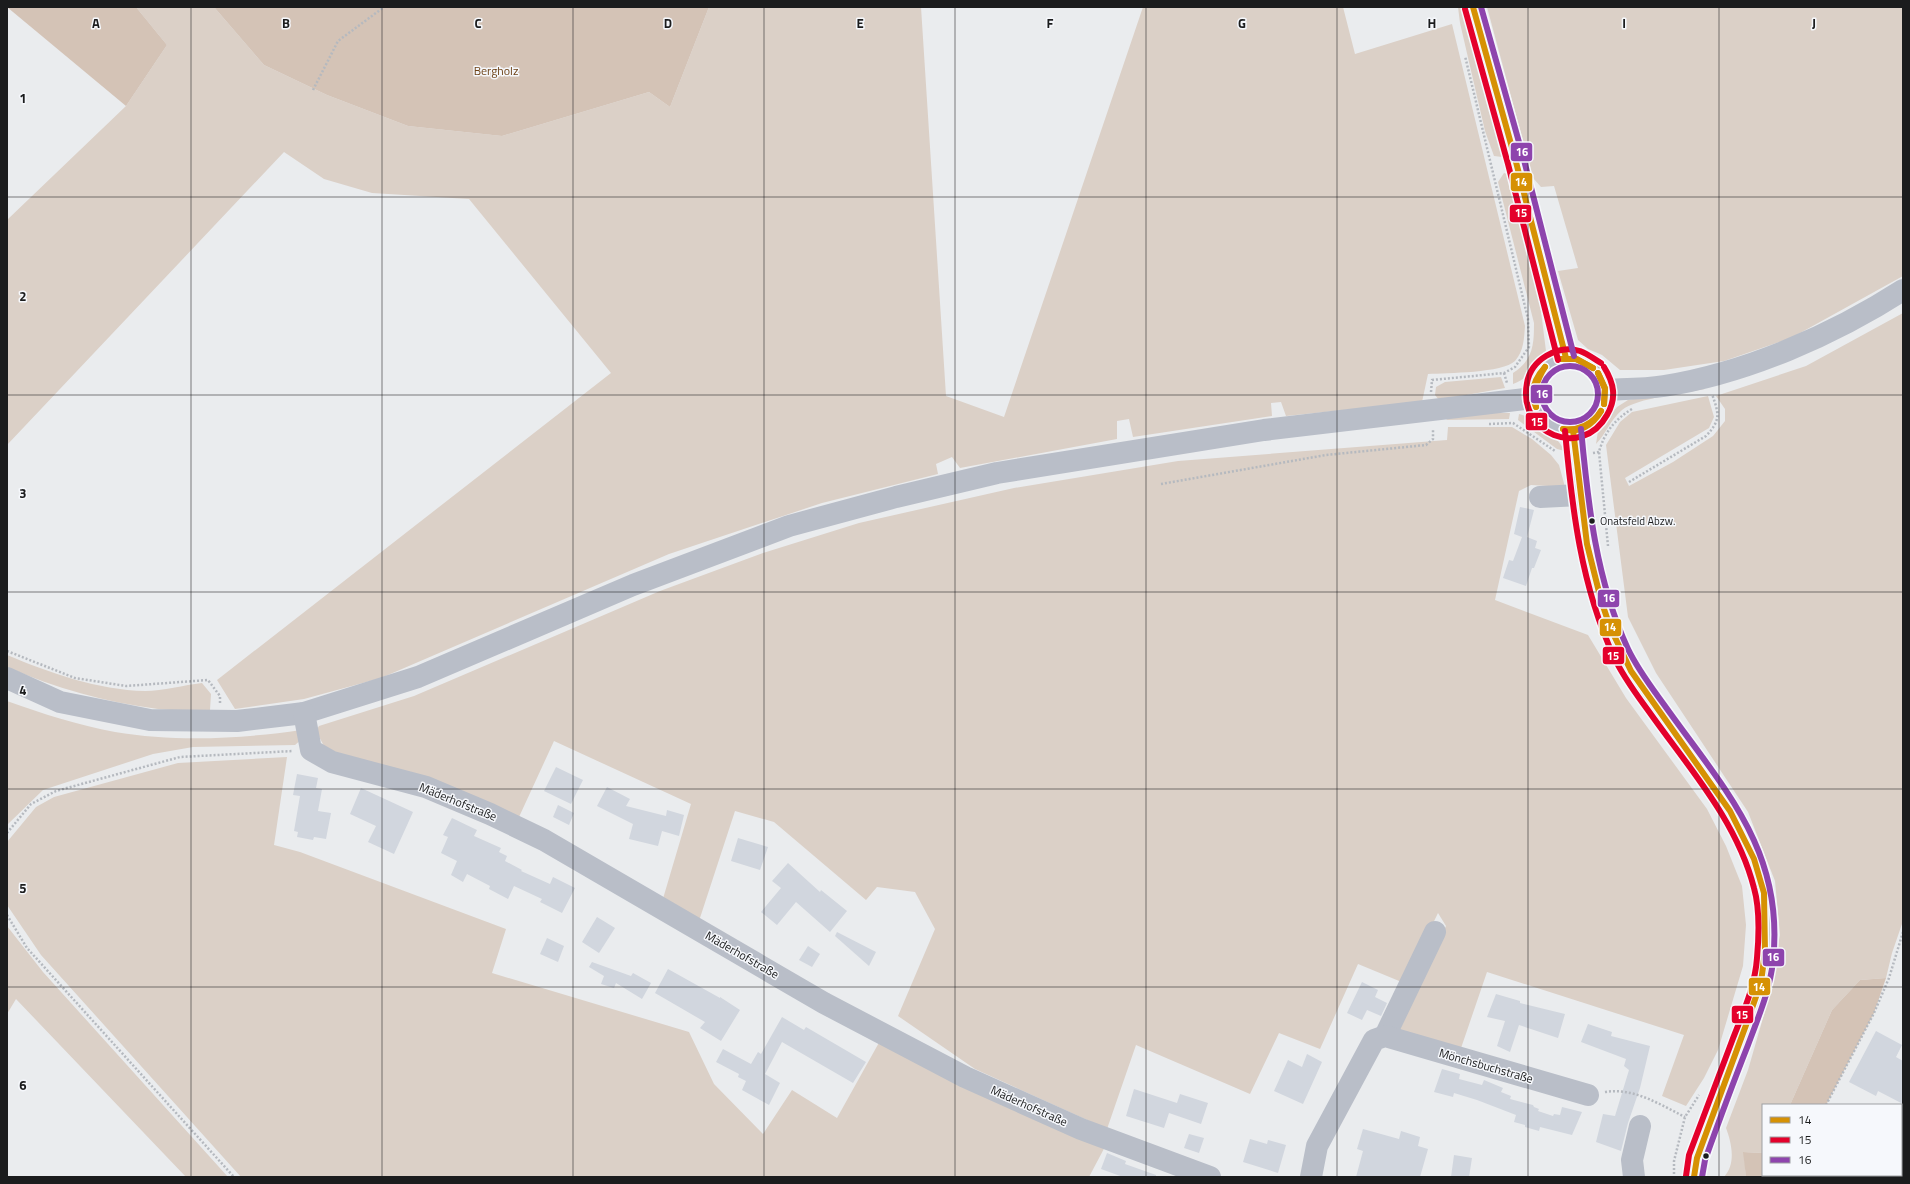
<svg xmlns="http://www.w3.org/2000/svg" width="1910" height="1184" font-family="'Titillium Web',sans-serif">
  <rect width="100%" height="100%" fill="#eaecee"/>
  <!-- green -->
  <g fill="#dbd0c7">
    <path d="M136,7H214L264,65L327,95L408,126L502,136L649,92L670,107L709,7H921L946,396L1004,417L1143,7H1343L1355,54L1452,24L1525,326C1524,338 1524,351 1515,361C1503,373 1447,373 1428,374L1422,402L1286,416L1281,402L1271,403L1272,416L1133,437L1129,419L1117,421V439L960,468L952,457L936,464L938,474L822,503L669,554L381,678L304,699L235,709L217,680L611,373L469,199L372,193L324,179L284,152L7,445V220L126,106L167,45Z"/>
    <polygon points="1458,7 1466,7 1505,151 1502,157 1494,156 1485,131 1460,23"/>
    <polygon points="1487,7 1903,7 1903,276 1791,338 1724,361 1664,370 1620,370 1602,355 1588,349 1578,340 1558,271 1578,268 1554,186 1541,187 1533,178"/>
    <path d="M1504,173L1512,175L1537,280L1546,351C1536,364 1529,379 1513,384V373C1533,360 1534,345 1534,323L1498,182Z"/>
    <path d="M1903,313V921L1892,953L1886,978L1860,980L1832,1010L1790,1105H1763V1153L1744,1152L1746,1177H1724C1736,1164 1732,1144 1726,1128L1748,1070L1765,1011L1780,935L1775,881L1748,812L1656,673L1628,617L1606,445L1620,422L1632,412L1708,396L1714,417L1709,428L1625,478L1629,486L1673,462L1713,436L1725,421V409L1716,396L1806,366Z"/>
    <polygon points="1501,377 1505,388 1439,400 1435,395 1436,387 1445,382"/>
    <path d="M1701,386L1705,389C1685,393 1637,398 1622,410C1610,420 1606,434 1596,444L1598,431L1617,407L1628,400Z"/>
    <polygon points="1483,413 1510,413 1509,419 1446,420 1454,415"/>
    <path d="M1519,414C1540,420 1553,432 1565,451L1557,449L1518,420Z"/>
    <polygon points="1448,427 1512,427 1532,439 1551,455 1559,465 1565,487 1531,485 1519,491 1495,600 1588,635 1626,698 1707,809 1726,846 1742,886 1746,925 1743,966 1718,1050 1704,1078 1686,1106 1662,1096 1684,1035 1487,972 1459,1054 1392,1032 1446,926 1438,913 1404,983 1358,964 1320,1049 1279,1033 1250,1094 1136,1045 1107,1129 975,1069 898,1016 935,929 915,892 877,887 866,900 774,822 735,811 698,924 662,902 691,804 554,741 519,817 339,756 324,746 316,731 319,726 414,696 660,591 763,553 859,523 1014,488 1178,461 1447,440"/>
    <path d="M7,655C50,673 98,690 145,691C163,691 184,685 202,683L211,694L210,710C193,710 175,711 158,709C105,702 55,688 7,667Z"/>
    <path d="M7,701C43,714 78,725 115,732C175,742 241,739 301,730L303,738L295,745L193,747L153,754L43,790L7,825Z"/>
    <polygon points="287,757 274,845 300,852 506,929 492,973 689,1032 714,1084 763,1134 792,1090 837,1118 881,1039 1107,1143 1089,1177 241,1177 41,955 7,905 7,842 36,807 54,797 178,763"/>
    <polygon points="7,926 43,972 228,1177 186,1177 16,999 7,1014"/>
  </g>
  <!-- forest -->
  <g fill="#d4c3b6">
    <polygon points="7,7 136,7 167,45 126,106"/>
    <polygon points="214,7 709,7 670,107 649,92 502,136 408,126 327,95 264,65"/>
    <polygon points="1886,978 1874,1013 1826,1105 1790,1105 1832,1010 1860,980"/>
    <polygon points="1743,1152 1763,1153 1763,1175 1858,1175 1862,1177 1746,1177"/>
  </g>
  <!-- building -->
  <g fill="#d1d6de">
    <polygon points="1520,507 1534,510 1527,537 1537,541 1535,548 1541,550 1534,568 1532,568 1526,586 1503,578 1509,560 1513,561 1522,537 1514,534"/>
    <polygon points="556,767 583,780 571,804 544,791"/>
    <polygon points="297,774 318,778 316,788 322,789 318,811 331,813 326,839 314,837 313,840 297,837 298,832 294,831 300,796 293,795"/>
    <polygon points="607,787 630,799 626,806 666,816 667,810 684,815 679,836 662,831 658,846 629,839 633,824 597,806"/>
    <polygon points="361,788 413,812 394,854 368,842 376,826 350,814"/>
    <polygon points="558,805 574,813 569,825 553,817"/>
    <polygon points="452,818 477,830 474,836 501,848 499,852 507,856 505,861 522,870 521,871 550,884 553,877 575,888 562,913 540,902 542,899 514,886 508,899 489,889 490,886 467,874 463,882 451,875 457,861 441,853 448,837 443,835"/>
    <polygon points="738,838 768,847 760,870 731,861"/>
    <polygon points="788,863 820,892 821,890 847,911 830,932 796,902 777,925 761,912 781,888 772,881"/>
    <polygon points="597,917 615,928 599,953 582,942"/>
    <polygon points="837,932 876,952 869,966 835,936"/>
    <polygon points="547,938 564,946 558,962 540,954"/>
    <polygon points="808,946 820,954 812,967 799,960"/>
    <polygon points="592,962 631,976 633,973 651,983 642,999 616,983 614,988 601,984 604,976 589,967"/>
    <polygon points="668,969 720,998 720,997 740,1010 721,1041 700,1028 705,1022 655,993"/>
    <polygon points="1362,982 1378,990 1375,997 1387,1003 1381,1016 1367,1010 1362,1020 1347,1013"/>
    <polygon points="1496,994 1520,1001 1520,1003 1565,1014 1558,1038 1519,1025 1510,1052 1497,1046 1505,1021 1487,1017"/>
    <polygon points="782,1017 804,1030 806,1027 866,1062 853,1083 782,1042 765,1074 780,1083 769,1105 742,1090 746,1081 738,1077 739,1074 716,1062 723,1049 751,1064 758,1052 761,1054"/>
    <polygon points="1588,1024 1612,1032 1611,1036 1650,1046 1640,1088 1628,1123 1621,1151 1596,1142 1603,1114 1615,1116 1629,1070 1624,1066 1626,1059 1581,1042"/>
    <polygon points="1876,1031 1902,1045 1896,1057 1903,1061 1903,1104 1878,1091 1876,1096 1849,1082"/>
    <polygon points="1307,1054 1322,1062 1303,1104 1274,1091 1288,1060 1302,1067"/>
    <polygon points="1442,1069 1460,1074 1459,1079 1482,1085 1484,1080 1503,1088 1501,1092 1511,1096 1510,1099 1533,1105 1534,1107 1539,1109 1538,1111 1553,1116 1554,1114 1560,1115 1562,1107 1582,1112 1572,1135 1540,1127 1539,1131 1525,1127 1525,1125 1514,1122 1516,1115 1477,1100 1454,1093 1453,1097 1434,1092"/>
    <polygon points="1134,1089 1177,1103 1180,1094 1208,1103 1201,1124 1169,1113 1164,1128 1126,1116"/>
    <polygon points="1363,1129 1399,1139 1401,1131 1420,1137 1418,1146 1428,1149 1420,1177 1356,1177 1363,1151 1357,1149"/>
    <polygon points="1189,1134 1204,1138 1199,1153 1184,1148"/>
    <polygon points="1250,1139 1267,1144 1268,1140 1286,1145 1278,1173 1243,1162"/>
    <polygon points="1107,1153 1126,1161 1125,1164 1156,1175 1156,1177 1123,1177 1101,1169"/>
    <polygon points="1454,1155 1472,1158 1469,1177 1451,1177"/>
  </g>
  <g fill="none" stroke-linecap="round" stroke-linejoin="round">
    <!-- path -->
    <g stroke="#b5b9bf" stroke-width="2.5" stroke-dasharray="2 2" stroke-linecap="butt">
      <polyline points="313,90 338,41 384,7"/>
      <polyline points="1504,373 1507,383"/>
      <polyline points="1431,392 1432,380 1504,373 1515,367 1529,347 1528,319 1465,56"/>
      <polyline points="1489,424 1513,423 1555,451"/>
      <polyline points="1593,453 1599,452"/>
      <path d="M1629,482L1706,436C1721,420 1719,414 1712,394"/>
      <polyline points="1161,484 1326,455 1426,445 1433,439 1433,429"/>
      <path d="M1608,546L1599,452C1604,433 1615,419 1632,409"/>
      <polyline points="7,651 75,678 126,686 208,680 220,696 220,703"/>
      <polyline points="7,833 31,804 56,791 180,757 293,751"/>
      <polyline points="7,915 27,948 234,1177"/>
      <path d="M1605,1092C1633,1087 1661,1105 1685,1117"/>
      <polyline points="1826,1105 1874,1013 1889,978 1903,932"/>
      <polyline points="1674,1174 1674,1161 1685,1117 1699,1095"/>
      <polyline points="1788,1177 1789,1175"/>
    </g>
    <!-- minor -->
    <g stroke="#b9bec8" stroke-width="22">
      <polyline points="1473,7 1516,162 1566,358"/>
      <circle cx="1570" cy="394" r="36"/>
      <path d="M1606,390C1625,389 1645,389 1664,386C1746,373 1833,335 1903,290"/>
      <path d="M1573,430C1580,505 1588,585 1621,653C1629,670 1641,685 1651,700C1691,759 1744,814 1762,885C1767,904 1766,940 1765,960C1762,987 1747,1024 1737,1051C1724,1086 1710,1122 1697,1158L1694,1177"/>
      <polyline points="1540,497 1580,495"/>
      <polyline points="7,678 60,702 150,720 237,721 304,713 418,677 633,585 789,526 896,497 997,473 1264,430 1533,398"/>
      <polyline points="304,713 311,750 332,762 426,787 490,814 544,840 824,1003 965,1077 1081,1129 1210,1177"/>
      <polyline points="1385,1036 1435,932"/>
      <polyline points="1311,1177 1317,1146 1374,1040 1385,1036 1588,1095"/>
      <polyline points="1634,1177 1632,1160 1640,1126"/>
    </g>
    <!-- bus-1 casing -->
    <g stroke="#f6f8fc" stroke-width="9">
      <g id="bus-1">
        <polyline points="1473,7 1516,162 1566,358"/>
        <polyline points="1560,359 1576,359 1593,368"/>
        <polyline points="1560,359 1577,359 1593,368"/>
        <polyline points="1598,373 1605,388 1604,404"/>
        <polyline points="1598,373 1605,389 1604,404"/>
        <path d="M1536,407C1529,392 1535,378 1545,367"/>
        <path d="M1536,407C1533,391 1537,380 1545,367"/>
        <path d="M1563,429C1578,431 1593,424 1601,411"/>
        <path d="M1563,429C1579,434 1593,425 1601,411"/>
        <polyline points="1573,430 1587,544 1601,600 1610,627 1631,671 1730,811 1754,859 1764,893 1765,952 1761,982 1749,1017 1697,1158 1694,1177"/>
      </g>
    </g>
    <!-- bus-2 casing -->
    <g stroke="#f6f8fc" stroke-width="9">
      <g id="bus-2">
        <polyline points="1465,9 1508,164 1558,360"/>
        <path d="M1601,363C1594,359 1588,354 1580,351C1557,344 1531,360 1527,383C1517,434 1582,460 1607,415C1617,398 1614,383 1604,367"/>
        <path d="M1565,431C1572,508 1581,586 1614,657C1623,677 1637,695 1650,713C1689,768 1737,821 1754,888C1760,909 1759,936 1757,958C1755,987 1742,1015 1732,1041C1718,1079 1703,1117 1689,1155L1686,1176"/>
      </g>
    </g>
    <!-- bus-3 casing -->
    <g stroke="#f6f8fc" stroke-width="9">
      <g id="bus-3">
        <polyline points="1481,7 1524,160 1574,356"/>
        <circle cx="1570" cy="394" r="28"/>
        <path d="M1581,429C1588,504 1596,580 1628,649C1638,670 1652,688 1665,706C1724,789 1785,851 1773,961C1770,990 1758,1018 1748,1045C1733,1083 1719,1121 1705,1160L1702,1177"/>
      </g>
    </g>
    <!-- bus-1 -->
    <use href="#bus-1" stroke="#d69104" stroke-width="6"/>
    <!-- bus-2 -->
    <use href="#bus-2" stroke="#e4002b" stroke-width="6"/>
    <!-- bus-3 -->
    <use href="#bus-3" stroke="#8e44ad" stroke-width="6"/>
  </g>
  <!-- grid -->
  <path fill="none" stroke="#1b1c1d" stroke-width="1" stroke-opacity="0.55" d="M191,7V1177M382,7V1177M573,7V1177M764,7V1177M955,7V1177M1146,7V1177M1337,7V1177M1528,7V1177M1719,7V1177M7,197H1903M7,395H1903M7,592H1903M7,789H1903M7,987H1903"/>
  <!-- markers -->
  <g fill="#1b1c1d" stroke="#f6f8fc" stroke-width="1.5">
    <circle cx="1592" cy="521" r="3.5"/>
    <circle cx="1706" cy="1156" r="3.5"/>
  </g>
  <g text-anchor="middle" stroke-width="3" stroke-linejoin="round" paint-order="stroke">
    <!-- bus labels -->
    <g font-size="11" fill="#1b1c1d" stroke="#f6f8fc" text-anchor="start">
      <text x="1600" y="525">Onatsfeld Abzw.</text>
    </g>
    <!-- park labels -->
    <g font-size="12" fill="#6d4217" stroke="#f6f8fc">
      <text x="496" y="75">Bergholz</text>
    </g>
    <!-- street labels -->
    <g font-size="12" fill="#1b1c1d" stroke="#f6f8fc">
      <text transform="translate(458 802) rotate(22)" y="4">Mäderhofstraße</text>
      <text transform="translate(742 955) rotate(30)" y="4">Mäderhofstraße</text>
      <text transform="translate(1486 1066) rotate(16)" y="4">Mönchsbuchstraße</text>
      <text transform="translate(1029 1106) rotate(24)" y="4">Mäderhofstraße</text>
    </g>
  </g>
  <g font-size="13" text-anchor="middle" font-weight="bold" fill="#1b1c1d" stroke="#f6f8fc" stroke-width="3" stroke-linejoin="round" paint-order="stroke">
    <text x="96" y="28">A</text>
    <text x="286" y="28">B</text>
    <text x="478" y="28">C</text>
    <text x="668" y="28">D</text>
    <text x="860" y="28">E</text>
    <text x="1050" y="28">F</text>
    <text x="1242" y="28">G</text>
    <text x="1432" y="28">H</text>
    <text x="1624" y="28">I</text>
    <text x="1814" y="28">J</text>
    <text x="23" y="103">1</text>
    <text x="23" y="301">2</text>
    <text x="23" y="498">3</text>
    <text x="23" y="695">4</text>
    <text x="23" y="893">5</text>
    <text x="23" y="1090">6</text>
  </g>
  <g stroke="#f6f8fc" stroke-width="1.5">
    <rect x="1510" y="142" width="23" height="20" rx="4" fill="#8e44ad"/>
    <rect x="1510" y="172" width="23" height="20" rx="4" fill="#d69104"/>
    <rect x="1509" y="204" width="23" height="19" rx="4" fill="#e4002b"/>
    <rect x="1530" y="384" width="23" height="20" rx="4" fill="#8e44ad"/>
    <rect x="1525" y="412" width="23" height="19" rx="4" fill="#e4002b"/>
    <rect x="1597" y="589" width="23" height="19" rx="4" fill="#8e44ad"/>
    <rect x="1599" y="618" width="23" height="19" rx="4" fill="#d69104"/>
    <rect x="1602" y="646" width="23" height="19" rx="4" fill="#e4002b"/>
    <rect x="1762" y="948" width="23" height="19" rx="4" fill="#8e44ad"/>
    <rect x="1748" y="977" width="23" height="19" rx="4" fill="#d69104"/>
    <rect x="1731" y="1005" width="23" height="19" rx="4" fill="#e4002b"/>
  </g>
  <g font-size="11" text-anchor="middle" font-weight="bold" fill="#fff">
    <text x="1522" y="156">16</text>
    <text x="1521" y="186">14</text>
    <text x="1521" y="217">15</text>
    <text x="1542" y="398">16</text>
    <text x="1537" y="426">15</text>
    <text x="1609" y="602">16</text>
    <text x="1610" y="631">14</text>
    <text x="1613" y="660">15</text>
    <text x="1773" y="961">16</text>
    <text x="1759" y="991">14</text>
    <text x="1742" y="1019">15</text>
  </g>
  <!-- border -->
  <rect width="1910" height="1184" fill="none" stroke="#1b1c1d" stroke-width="16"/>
  <!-- legend -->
  <rect x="1762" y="1104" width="140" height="72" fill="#f6f8fc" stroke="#9ea0a3"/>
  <rect x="1770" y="1117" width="20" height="6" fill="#d69104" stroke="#9ea0a3"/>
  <text x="1798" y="1124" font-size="12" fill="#1b1c1d">14</text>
  <rect x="1770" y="1137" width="20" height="6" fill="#e4002b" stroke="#9ea0a3"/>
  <text x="1798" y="1144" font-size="12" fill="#1b1c1d">15</text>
  <rect x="1770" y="1157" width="20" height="6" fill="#8e44ad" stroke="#9ea0a3"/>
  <text x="1798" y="1164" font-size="12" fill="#1b1c1d">16</text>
</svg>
